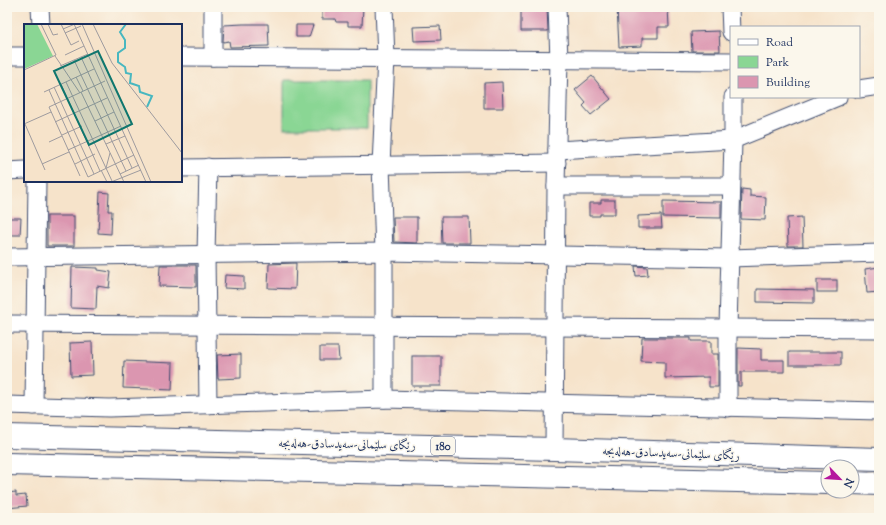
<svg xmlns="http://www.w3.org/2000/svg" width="886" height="525" font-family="'Sorts Mill Goudy',Amiri,serif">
  <rect width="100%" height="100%" fill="#fbf7ec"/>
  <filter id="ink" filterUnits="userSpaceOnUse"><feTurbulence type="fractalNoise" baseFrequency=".025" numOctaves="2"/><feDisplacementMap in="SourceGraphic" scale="8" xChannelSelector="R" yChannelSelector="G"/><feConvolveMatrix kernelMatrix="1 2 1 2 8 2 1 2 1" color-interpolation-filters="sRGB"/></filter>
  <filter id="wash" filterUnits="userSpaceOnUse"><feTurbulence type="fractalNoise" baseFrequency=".012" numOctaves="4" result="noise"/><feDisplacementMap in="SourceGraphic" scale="16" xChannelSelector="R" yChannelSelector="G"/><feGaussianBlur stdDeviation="0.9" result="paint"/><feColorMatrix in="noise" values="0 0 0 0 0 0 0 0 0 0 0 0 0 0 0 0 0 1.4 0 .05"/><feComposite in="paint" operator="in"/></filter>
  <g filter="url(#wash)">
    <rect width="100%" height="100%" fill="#f6e3ca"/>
    <!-- green -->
    <rect fill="#8ad694" stroke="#528279" x="284" y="80" width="83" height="48"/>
    <g id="blocks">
      <!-- building -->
      <g fill="#db96b0">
        <polygon points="322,7 363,7 362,26 348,26 348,22 336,22 335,19 322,19"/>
        <polygon points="521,7 547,7 548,31 521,31"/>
        <polygon points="617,7 668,7 669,27 658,27 658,38 642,38 642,46 619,47"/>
        <polygon points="243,24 268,24 269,46 230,47 229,41 223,42 224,25"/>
        <polygon points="296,25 313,25 309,37 296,37"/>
        <polygon points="440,26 441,40 414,41 413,27"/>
        <polygon points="719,31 720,51 692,51 691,32"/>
        <polygon points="592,76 611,99 591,115 583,106 586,103 575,90"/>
        <polygon points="502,82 503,108 484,108 484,83"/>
        <polygon points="742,189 750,190 750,196 766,197 765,220 741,219"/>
        <polygon points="100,192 109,193 108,211 112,211 111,234 98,233"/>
        <polygon points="601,200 615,200 615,214 600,214 600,216 589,216 589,203 601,203"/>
        <polygon points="663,201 721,202 721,218 663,217"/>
        <polygon points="661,215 662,228 638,228 638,216"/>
        <rect x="47" y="216" width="27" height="30"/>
        <polygon points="393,217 417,217 417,243 394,242"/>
        <polygon points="441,217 469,217 470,243 442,243"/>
        <polygon points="802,217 803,246 788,246 787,218"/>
        <polygon points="7,218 21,218 20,235 7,235"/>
        <polygon points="296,263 295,289 268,288 269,264"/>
        <polygon points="160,265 196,265 196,287 159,286"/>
        <polygon points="635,266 647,267 648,275 636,276"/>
        <polygon points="72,267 98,268 98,270 111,272 109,288 97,286 96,309 71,308"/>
        <polygon points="879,267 879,292 867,293 865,269"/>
        <polygon points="225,275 244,276 244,289 224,288"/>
        <rect x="817" y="280" width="20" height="12"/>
        <polygon points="757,289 814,290 814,303 757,302"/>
        <polygon points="642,338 691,338 691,341 711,341 711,354 718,354 718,387 709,387 709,377 665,378 665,362 641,361"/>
        <polygon points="92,342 93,375 71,376 70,343"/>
        <polygon points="320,347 338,347 339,360 320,360"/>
        <polygon points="738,348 761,349 761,360 784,360 784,372 741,372 741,386 738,386"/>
        <rect x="789" y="352" width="52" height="13"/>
        <polygon points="241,354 241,378 218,379 217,355"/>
        <rect x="412" y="356" width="29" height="30"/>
        <polygon points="124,361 173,363 172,390 123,388"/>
        <polygon points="16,492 16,496 26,495 27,506 7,508 7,493"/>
      </g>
    </g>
  </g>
  <g filter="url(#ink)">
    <use href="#blocks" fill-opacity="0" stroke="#3c4a6e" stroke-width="1"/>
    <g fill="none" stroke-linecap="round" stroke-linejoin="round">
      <!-- minor casing -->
      <g stroke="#3c4a6e" stroke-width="19">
        <g id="minor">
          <polyline points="40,7 41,25"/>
          <polyline points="213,7 213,57"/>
          <polyline points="730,7 731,32"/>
          <polyline points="7,56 25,56"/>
          <polyline points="181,57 731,61"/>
          <polyline points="859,89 879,86"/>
          <polyline points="557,150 733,140 838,97"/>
          <polyline points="181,168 557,163"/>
          <polyline points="7,171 25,170"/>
          <polyline points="556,186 731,186"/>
          <polyline points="7,257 384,252 729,258 879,253"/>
          <polyline points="7,324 879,329"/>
          <polyline points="384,399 384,252 381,165 386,58 384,7"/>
          <polyline points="7,405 109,408 384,399 879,411"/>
          <polyline points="208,405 206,255 208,167"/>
          <polyline points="34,406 37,181"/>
          <polyline points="728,408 728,328 733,140 733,97"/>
          <polyline points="554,449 556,186 559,60 557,7"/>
        </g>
      </g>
      <!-- highway casing -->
      <g stroke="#3c4a6e" stroke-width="24">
        <g id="highway">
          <polyline points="7,436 554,449 879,459"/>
          <polyline points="7,464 828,483"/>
          <polyline points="852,483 879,484"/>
        </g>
      </g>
      <!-- minor -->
      <use href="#minor" stroke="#fff" stroke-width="17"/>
      <!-- highway -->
      <use href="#highway" stroke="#fff" stroke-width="22"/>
    </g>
  </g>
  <g text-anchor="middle" stroke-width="3" stroke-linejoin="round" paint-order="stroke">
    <!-- shield labels -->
    <rect fill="#fbf7ec" stroke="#5e6b89" stroke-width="1" x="431" y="437" width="24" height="18" rx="3"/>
    <g font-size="11" font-weight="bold" fill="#1b2f5e">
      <text x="443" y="450">180</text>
    </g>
    <!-- street labels -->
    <g font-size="12" fill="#1b2f5e" stroke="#fbf7ec">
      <text transform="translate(347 444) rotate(1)" y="4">رێگای سلێمانی-سەیدسادق-هەلەبجە</text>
      <text transform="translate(671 453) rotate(2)" y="4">رێگای سلێمانی-سەیدسادق-هەلەبجە</text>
    </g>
  </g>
  <!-- overview -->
  <g transform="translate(24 24)">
    <rect width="158" height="158" fill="#f6e3ca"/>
    <path d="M0,0H13L29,32L0,45Z" fill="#8ad694"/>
    <path fill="none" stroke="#48b7c0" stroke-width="2" d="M102,0L96,8L101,16V24L94,29V38L101,43L102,49L107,50L106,59L115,62L116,68L128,72L123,83"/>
    <path fill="none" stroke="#9e9b9f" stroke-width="1" d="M24,0L29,11L34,10M37,0L47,21L55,17M50,0L122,158M58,0L127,158M69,0L88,39L158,129M39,5L51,0M41,9L57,2M41,31L60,22M31,32L56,69M57,33L108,144M50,36L102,147M36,42L64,30M0,46L32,31L17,0M52,53L59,67M42,58L88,157M37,60L76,147M30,63L70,150M25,66L64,153L110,131M20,68L70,45M57,68L100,158M71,97L90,88M31,98L83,74M0,100L27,88M1,100L21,146M38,111L58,102M25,118L38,112M82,120L101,112M44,126L97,102M18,140L45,128M51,140L71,130M82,144L86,129M77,146L83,158M96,150L115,141M56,152L25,83L81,57M87,158L117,146"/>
    <path fill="#0f766e" fill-opacity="0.15" stroke="#0f766e" stroke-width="2" d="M74,27L108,100L65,121L30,47Z"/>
    <rect width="158" height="158" fill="none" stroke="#1b2f5e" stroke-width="2"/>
  </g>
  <!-- margin -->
  <rect width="886" height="525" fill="none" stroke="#fbf7ec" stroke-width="24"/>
  <!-- legend -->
  <rect x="730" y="26" width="130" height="72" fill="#fbf7ec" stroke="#a1a7b3"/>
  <rect x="738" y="39" width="20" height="6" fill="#ffffff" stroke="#a1a7b3"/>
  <text x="766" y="46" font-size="12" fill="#1b2f5e">Road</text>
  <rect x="738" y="56" width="20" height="12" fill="#8ad694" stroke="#a1a7b3"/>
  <text x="766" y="66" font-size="12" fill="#1b2f5e">Park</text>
  <rect x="738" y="76" width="20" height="12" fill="#db96b0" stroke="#a1a7b3"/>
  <text x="766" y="86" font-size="12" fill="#1b2f5e">Building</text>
  <!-- north arrow -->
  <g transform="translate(840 479) rotate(115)"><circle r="19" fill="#fbf7ec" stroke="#a1a7b3"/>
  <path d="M0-3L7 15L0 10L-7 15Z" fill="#b5179e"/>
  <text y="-6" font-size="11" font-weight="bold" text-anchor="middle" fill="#1b2f5e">N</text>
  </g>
</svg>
